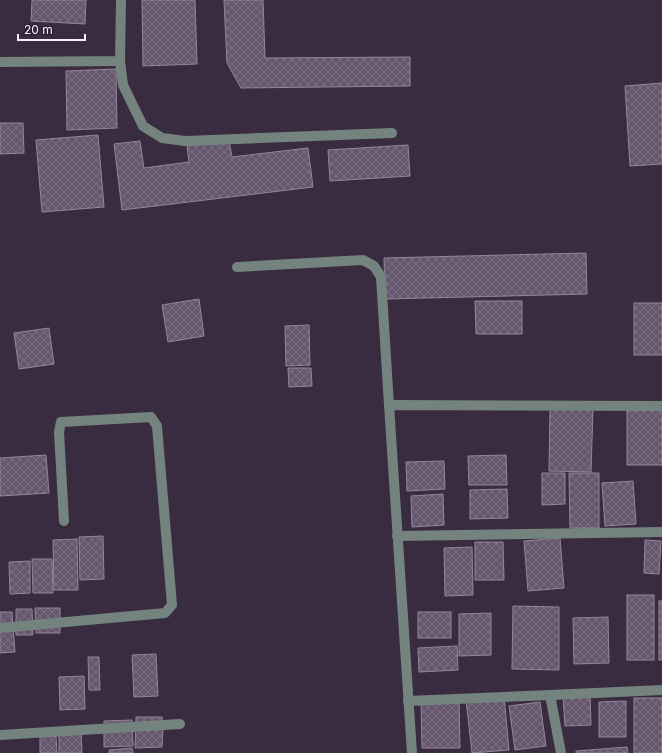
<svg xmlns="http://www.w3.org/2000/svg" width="662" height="753" font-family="Inter,sans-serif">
  <defs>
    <pattern id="building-cross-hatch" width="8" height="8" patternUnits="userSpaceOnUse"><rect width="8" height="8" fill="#65576d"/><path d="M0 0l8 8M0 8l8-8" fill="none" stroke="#7c6f83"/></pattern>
  </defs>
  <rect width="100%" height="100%" fill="#392c40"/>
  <!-- building -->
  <g fill="url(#building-cross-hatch)" stroke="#95859e">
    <polygon points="32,0 86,0 85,24 31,21"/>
    <polygon points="142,0 195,0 197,64 143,66"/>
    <polygon points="224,0 263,0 265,58 410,57 410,86 241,88 227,63"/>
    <polygon points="116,69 117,128 67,130 66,71"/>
    <polygon points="662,83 662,164 630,166 625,86"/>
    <polygon points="0,123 23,123 24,153 0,154"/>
    <polygon points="98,135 104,207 42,212 36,140"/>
    <polygon points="140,141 144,168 189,162 187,146 229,141 232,157 308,148 313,187 122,210 114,144"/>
    <polygon points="408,145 410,176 330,181 328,150"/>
    <polygon points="586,253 587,294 385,299 384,258"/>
    <polygon points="199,299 204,336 168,342 162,305"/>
    <polygon points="475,301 522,301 522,334 476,334"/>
    <rect x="634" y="303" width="28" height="52"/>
    <polygon points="309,325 310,365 286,366 285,326"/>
    <polygon points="49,328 54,364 19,369 14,333"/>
    <polygon points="288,368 311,368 312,386 289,387"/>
    <polygon points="550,408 593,408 591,472 549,471"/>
    <polygon points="662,410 662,465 627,465 627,411"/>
    <polygon points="46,455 49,493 0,496 0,458"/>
    <polygon points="506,455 507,485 469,485 468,456"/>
    <polygon points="444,461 445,489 407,491 406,462"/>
    <polygon points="542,473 565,473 565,504 542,505"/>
    <polygon points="569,473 599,473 599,528 570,528"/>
    <polygon points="633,481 636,524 605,526 602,483"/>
    <polygon points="507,489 508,518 470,519 470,490"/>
    <polygon points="443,494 444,525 412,527 411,496"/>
    <polygon points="103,536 104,579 80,580 79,537"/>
    <polygon points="560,538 564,588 528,591 524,541"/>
    <polygon points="77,539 78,590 54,590 53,540"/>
    <polygon points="645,540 661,541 659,574 644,573"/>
    <polygon points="475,542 503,542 504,580 475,580"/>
    <polygon points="472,547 473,595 445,596 444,548"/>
    <polygon points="32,559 52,559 53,593 33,593"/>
    <polygon points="30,561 30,593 10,594 9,562"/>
    <rect x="627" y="595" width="27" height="65"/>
    <rect x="659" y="601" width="3" height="59"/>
    <polygon points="513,606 559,607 559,670 512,669"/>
    <polygon points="35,608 60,608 60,633 36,633"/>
    <polygon points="16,609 32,609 33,635 16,635"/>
    <polygon points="0,612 12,612 15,652 0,653"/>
    <rect x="418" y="612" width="33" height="26"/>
    <polygon points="491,613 491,655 459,656 459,614"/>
    <polygon points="608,617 609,663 574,664 573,618"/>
    <polygon points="457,646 458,670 419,672 418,648"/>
    <polygon points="156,654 158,696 134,697 132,655"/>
    <polygon points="88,657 99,657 100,690 89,690"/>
    <polygon points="84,676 85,709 60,710 59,677"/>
    <polygon points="590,694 591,725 565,726 563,696"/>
    <polygon points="504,696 509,750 472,753 466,700"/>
    <polygon points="421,698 459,698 460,748 422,748"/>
    <rect x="634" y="698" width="28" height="55"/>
    <polygon points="626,701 626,737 599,737 599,702"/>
    <polygon points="540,702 546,746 515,750 509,706"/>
    <polygon points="136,717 162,717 163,728 162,747 135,748"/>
    <polygon points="132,720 133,746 104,747 104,721"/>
    <polygon points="59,730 81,730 82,753 59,753"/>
    <polygon points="40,736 56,736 57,753 40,753"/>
    <polygon points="627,747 628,753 576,753 576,751"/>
    <polygon points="132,748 133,753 109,753 109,750"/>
  </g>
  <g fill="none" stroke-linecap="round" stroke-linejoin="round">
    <!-- minor -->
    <g stroke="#74837e" stroke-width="10">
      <polyline points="120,61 123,85 143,126 162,138 185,141 392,133"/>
      <polyline points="0,62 120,61 121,0"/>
      <polyline points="237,267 363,260 374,266 381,277 389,405"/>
      <polyline points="397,536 662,532"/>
      <polyline points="0,628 165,613 172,605 157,426 151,417 61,422 59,432 64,521"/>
      <polyline points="408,701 550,695"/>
      <polyline points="0,735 180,724"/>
      <polyline points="412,753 389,405 662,406"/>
      <polyline points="561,753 550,695 662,690"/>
    </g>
  </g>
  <!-- scale -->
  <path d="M18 34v6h67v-6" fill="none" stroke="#f8effd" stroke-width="2"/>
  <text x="24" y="34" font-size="12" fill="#f8effd" stroke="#2f2236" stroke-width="3" paint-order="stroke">20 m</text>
</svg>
